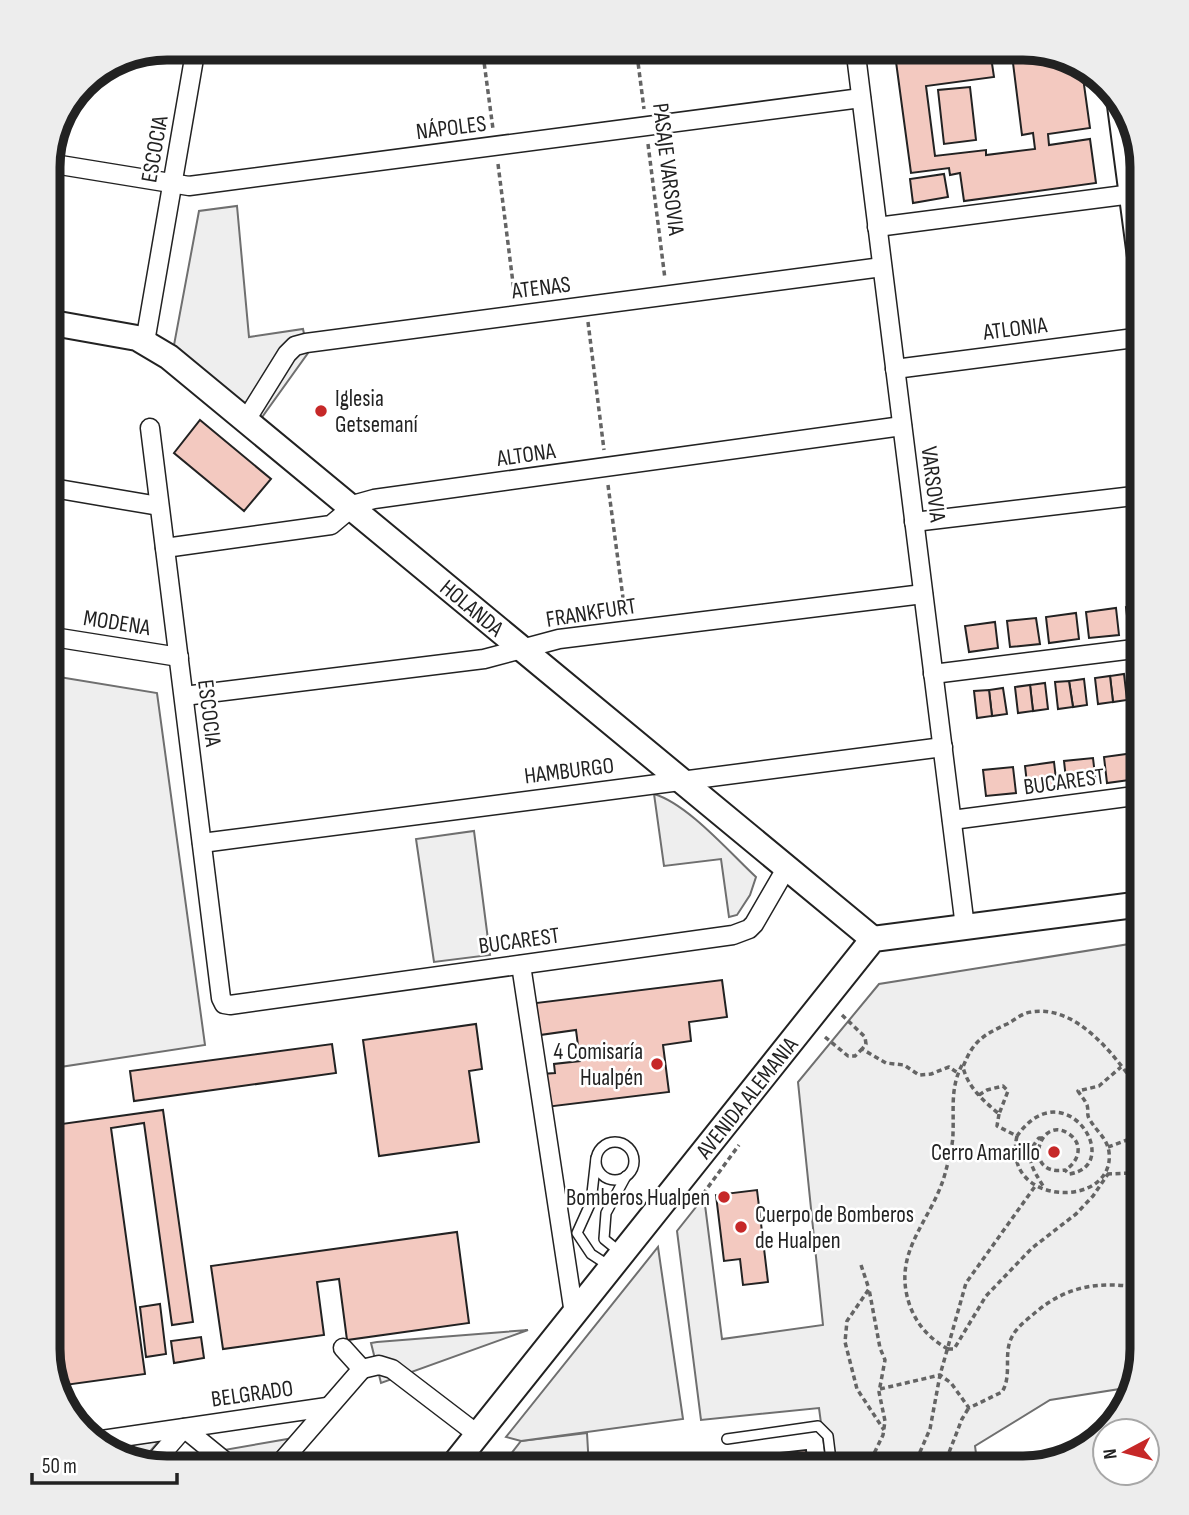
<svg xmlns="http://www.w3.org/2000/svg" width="1189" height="1515" font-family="'Sofia Sans Condensed',sans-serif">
  <rect width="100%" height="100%" fill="#fff"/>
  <!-- green -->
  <g fill="#eee" stroke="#6f6f6f" stroke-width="2">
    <polygon points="237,206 249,337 303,329 308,353 260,420 174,345 199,211"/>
    <polygon points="47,675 157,693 205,1045 47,1069"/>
    <path d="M654,794C688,804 730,853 756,877L750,895L737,915L729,917L721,859L664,866Z"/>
    <polygon points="474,831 490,955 434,962 416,839"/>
    <polygon points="1142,942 1142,1349 1132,1387 1050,1400 975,1446 978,1468 827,1468 819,1408 701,1420 677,1231 704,1197 722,1339 823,1325 798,1082 879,984"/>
    <polygon points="528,1330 381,1383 371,1343 377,1342"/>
    <polygon points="587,1433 589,1468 500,1468 521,1441"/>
    <polygon points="305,1436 281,1468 211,1468 195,1455"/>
    <polygon points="159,1441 141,1462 107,1452 104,1448"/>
  </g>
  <!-- parking -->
  <polygon fill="#ededed" stroke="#6f6f6f" stroke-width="2" points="658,1247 683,1419 521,1441 506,1437"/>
  <!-- building -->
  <g fill="#f3c9c0" stroke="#222" stroke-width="2">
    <polygon points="894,47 919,47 920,53 933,51 933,57 990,50 994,77 926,86 935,156 986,150 986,155 1035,149 1033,133 1022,135 1011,47 1030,47 1043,51 1043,55 1052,54 1081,63 1090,128 1048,134 1049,145 1090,139 1096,183 964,201 960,173 950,175 949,168 911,173"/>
    <polygon points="970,87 976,140 944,144 938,90"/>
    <polygon points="944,174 948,197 913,203 910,179"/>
    <polygon points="200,420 271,479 244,511 174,453"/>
    <polygon points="1142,605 1142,631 1129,633 1126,607"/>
    <polygon points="1116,608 1119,635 1089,638 1086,612"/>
    <polygon points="1076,613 1079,639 1049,643 1046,617"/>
    <polygon points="1036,618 1040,644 1010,647 1007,621"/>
    <polygon points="995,622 998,648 969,652 965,626"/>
    <polygon points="1142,672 1142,698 1138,699 1135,673"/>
    <polygon points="1124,674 1127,700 1113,702 1110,676"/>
    <polygon points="1110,676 1113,702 1098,704 1095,678"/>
    <polygon points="1084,679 1087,705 1073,707 1069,681"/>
    <polygon points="1069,681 1073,707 1058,709 1055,682"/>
    <polygon points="1045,683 1048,709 1033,711 1030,685"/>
    <polygon points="1030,685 1033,711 1018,713 1015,687"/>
    <polygon points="1003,688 1007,714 992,716 989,690"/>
    <polygon points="989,690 992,716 977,718 974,691"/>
    <polygon points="1134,753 1137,779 1107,783 1104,757"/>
    <polygon points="1093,758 1096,784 1067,788 1064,761"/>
    <polygon points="1054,762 1057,788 1028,792 1025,766"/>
    <polygon points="1013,767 1016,793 986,796 983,770"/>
    <polygon points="722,980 727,1017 689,1022 691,1041 663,1045 669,1092 546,1107 542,1074 555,1073 554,1064 580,1061 576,1030 540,1035 536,1003"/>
    <polygon points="476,1024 482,1069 469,1071 479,1142 379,1156 363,1040"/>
    <polygon points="332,1044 336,1073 134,1101 130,1071"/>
    <polygon points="163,1110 193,1322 172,1325 144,1123 111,1128 145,1374 58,1386 47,1348 47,1126"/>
    <polygon points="757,1190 768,1282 743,1285 740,1259 724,1261 716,1195"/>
    <polygon points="457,1232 469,1323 347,1340 339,1279 317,1282 324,1335 223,1349 211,1266"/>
    <polygon points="160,1304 166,1354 146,1357 140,1307"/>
    <polygon points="201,1337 204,1358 174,1363 171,1341"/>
    <polygon points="806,1450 808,1468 658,1468 658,1467"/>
  </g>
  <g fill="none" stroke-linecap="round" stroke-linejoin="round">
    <!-- lane casing -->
    <g stroke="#222" stroke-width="12">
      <g id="lane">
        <circle cx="615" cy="1161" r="19"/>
        <polyline points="596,1158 591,1202 577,1233 591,1254 611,1267"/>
        <polyline points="620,1252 604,1239 606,1213 626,1176"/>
        <polyline points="727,1439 818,1426 828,1436 832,1468"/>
      </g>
    </g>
    <!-- street casing -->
    <g stroke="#222" stroke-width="21">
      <g id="street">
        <polyline points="855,47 965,927"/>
        <polyline points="48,163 189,186 861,98"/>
        <polyline points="877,227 1132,194"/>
        <polyline points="145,342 196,47"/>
        <polyline points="895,369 1142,337"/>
        <polyline points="246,420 287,354 295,346 306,343 882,267"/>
        <polyline points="150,428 221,998 224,1004 230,1005 733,935 749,929 754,924 787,867"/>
        <polyline points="47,487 159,506"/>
        <polyline points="914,522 1142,495"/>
        <polyline points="165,548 331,525 356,504 374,499 902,426"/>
        <polyline points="47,636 179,657"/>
        <polyline points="933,674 1142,648"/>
        <polyline points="184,696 484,659 559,639 923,594"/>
        <polyline points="952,820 1142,795"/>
        <polyline points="202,843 943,747"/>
        <polyline points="521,965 574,1314"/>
        <polyline points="362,1369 379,1365 392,1369 477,1434"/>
        <polyline points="95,1441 327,1407"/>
        <polyline points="152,1465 184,1428 233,1468"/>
        <polyline points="276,1468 362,1369 343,1348"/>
      </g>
    </g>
    <!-- secondary casing -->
    <g stroke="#222" stroke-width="28">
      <g id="secondary">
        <polyline points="1119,98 1142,272"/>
        <path id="s1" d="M47,322L137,338L169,357L873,939"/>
        <path id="s2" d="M451,1468L873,939L1142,904"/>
      </g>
    </g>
    <!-- path -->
    <g stroke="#646464" stroke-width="3.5" stroke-dasharray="5 3.5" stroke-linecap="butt">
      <polyline points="482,47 493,129"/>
      <polyline points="636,47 644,109"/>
      <polyline points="648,144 665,279"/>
      <polyline points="498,164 515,299"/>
      <polyline points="588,322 604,450"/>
      <polyline points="608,485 625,613"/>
      <polyline points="842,1015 865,1037 866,1044 862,1049 886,1063 904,1065 919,1075 931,1074 949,1067 958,1073"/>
      <polyline points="825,1037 848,1056 855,1056 862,1049"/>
      <path d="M979,1095L987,1090L1003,1086L1008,1091L999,1114C984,1101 968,1088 963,1067C973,1041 983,1035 1007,1024C1015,1020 1022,1013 1031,1012C1079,1004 1118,1060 1142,1094"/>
      <path d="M999,1114L997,1126L1017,1136C1065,1068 1126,1166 1069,1174L1065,1170C1021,1177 1039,1113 1069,1134C1084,1144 1079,1162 1065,1170"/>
      <path d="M1017,1136C1000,1208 1116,1209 1109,1152C1107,1138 1097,1132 1090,1120C1086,1115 1089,1111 1087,1105C1085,1100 1081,1096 1078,1091L1099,1086L1121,1067"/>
      <path d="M1042,1138H1039C1023,1157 1032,1167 1043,1186"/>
      <polyline points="1108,1147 1127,1140 1142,1156"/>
      <polyline points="1107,1174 1133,1173 1142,1181"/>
      <polyline points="703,1194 739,1145"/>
      <polyline points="861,1265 869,1289"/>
      <path d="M948,1349C930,1339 917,1325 910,1306C890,1250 934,1220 946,1170C949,1159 953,1145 953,1133C954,1109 950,1088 962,1065"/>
      <polyline points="948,1349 954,1349 986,1296 1032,1248 1076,1214 1093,1196 1108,1174"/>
      <path d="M880,1389L940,1375L951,1383L969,1408L1002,1392C1013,1374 1002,1353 1013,1335C1018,1326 1028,1319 1036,1312C1068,1285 1101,1281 1142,1288"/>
      <polyline points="867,1468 883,1435 885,1421 879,1392 885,1360 880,1348 869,1289 847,1321 845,1342 857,1389 884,1430"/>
      <polyline points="913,1468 930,1429 940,1375 966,1283 1036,1185"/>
      <polyline points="943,1468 962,1419 968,1409"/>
    </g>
    <!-- lane -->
    <use href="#lane" stroke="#fff" stroke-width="9"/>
    <!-- street -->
    <use href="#street" stroke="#fff" stroke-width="18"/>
    <!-- secondary -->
    <use href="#secondary" stroke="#fff" stroke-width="24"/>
  </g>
  <!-- markers -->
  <g fill="#c62828" stroke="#fff" stroke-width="2.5">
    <circle cx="321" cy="411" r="7"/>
    <circle cx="657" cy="1064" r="7"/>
    <circle cx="1054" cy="1152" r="7"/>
    <circle cx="724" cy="1197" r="7"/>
    <circle cx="741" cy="1227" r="7"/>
  </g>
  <g text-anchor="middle" stroke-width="5" stroke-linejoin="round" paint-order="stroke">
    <!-- street labels -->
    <g font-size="23" fill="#222" stroke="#fff">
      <text transform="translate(451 127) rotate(-7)" y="8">NÁPOLES</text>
      <text transform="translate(154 149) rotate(-80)" y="8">ESCOCIA</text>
      <text transform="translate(669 169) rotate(83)" y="8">PASAJE VARSOVIA</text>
      <text transform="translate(541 287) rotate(-7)" y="8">ATENAS</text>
      <text transform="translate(1015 328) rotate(-7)" y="8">ATLONIA</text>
      <text transform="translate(526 454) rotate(-8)" y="8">ALTONA</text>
      <text transform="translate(934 484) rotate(83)" y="8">VARSOVIA</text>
      <text dy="8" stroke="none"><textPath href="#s1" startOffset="522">HOLANDA</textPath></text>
      <text transform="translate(591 612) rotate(-9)" y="8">FRANKFURT</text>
      <text transform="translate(117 622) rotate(9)" y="8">MODENA</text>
      <text transform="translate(210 713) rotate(83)" y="8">ESCOCIA</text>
      <text transform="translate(569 770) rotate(-7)" y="8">HAMBURGO</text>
      <text transform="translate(1064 781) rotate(-8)" y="8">BUCAREST</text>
      <text transform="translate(519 940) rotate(-8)" y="8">BUCAREST</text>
      <text dy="8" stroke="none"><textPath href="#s2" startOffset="474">AVENIDA ALEMANIA</textPath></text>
      <text transform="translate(252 1393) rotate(-8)" y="8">BELGRADO</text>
    </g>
    <!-- poi labels -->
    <g font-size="23" fill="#222" stroke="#fff" text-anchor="end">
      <text x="335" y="406" text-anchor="start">Iglesia<tspan x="335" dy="26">Getsemaní</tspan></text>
      <text x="643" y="1059">4 Comisaría<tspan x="643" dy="26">Hualpén</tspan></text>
      <text x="1040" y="1160">Cerro Amarillo</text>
      <text x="710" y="1205">Bomberos Hualpen</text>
      <text x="755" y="1222" text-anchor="start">Cuerpo de Bomberos<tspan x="755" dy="26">de Hualpen</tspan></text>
    </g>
  </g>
  <!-- crop -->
  <path d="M0 0H1189V1515H0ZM167 60H1023A107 107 0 0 1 1130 167V1349A107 107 0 0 1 1023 1456H167A107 107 0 0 1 60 1349V167A107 107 0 0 1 167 60Z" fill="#ededed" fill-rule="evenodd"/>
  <path fill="none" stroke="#222" stroke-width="9" d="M167 60H1023A107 107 0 0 1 1130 167V1349A107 107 0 0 1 1023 1456H167A107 107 0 0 1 60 1349V167A107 107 0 0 1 167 60Z"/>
  <!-- north arrow -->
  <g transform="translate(1126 1452) rotate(263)"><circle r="33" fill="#ffffff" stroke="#a7a7a7" stroke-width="2"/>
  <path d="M0-5L12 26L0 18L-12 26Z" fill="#c62828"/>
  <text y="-10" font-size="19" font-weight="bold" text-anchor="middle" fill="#222222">N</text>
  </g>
  <!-- scale -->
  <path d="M32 1473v10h145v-10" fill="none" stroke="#222222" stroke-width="3.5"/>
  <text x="42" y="1473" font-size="21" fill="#222222" stroke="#ffffff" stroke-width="5" paint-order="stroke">50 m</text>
</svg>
